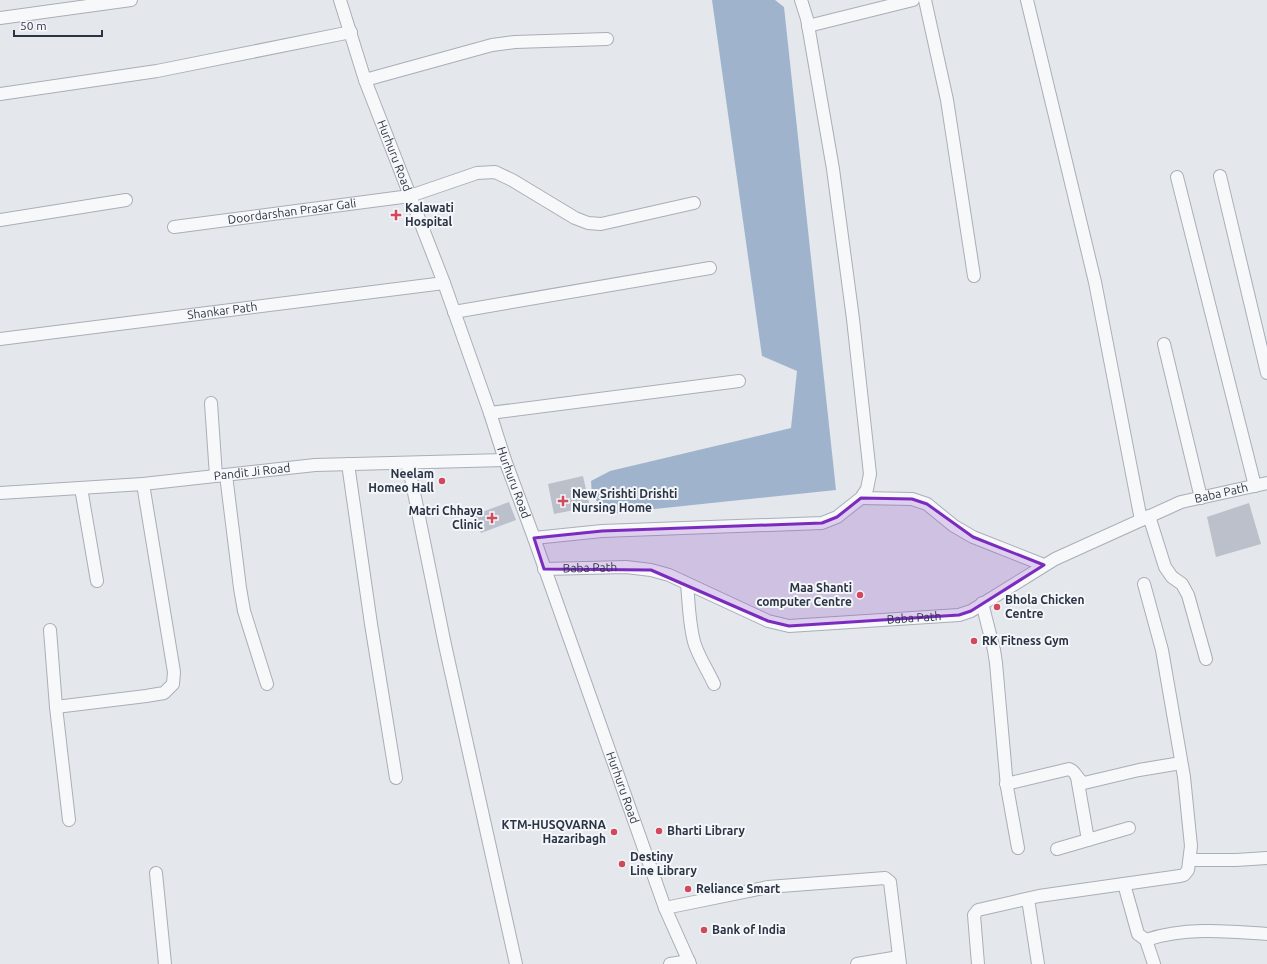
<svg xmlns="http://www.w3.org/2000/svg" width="1267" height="964" font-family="Ubuntu,sans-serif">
  <rect width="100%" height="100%" fill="#e4e7ec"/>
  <!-- water -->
  <polygon fill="#9fb4cc" points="712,0 775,0 784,7 836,490 607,514 592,495 591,481 610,471 791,428 797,371 762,356"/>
  <!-- building -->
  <g fill="#bbc0ca">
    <polygon points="583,476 590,507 554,514 548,484"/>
    <polygon points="509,502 516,520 481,533 474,515"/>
    <polygon points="1249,503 1261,544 1216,557 1207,517"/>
  </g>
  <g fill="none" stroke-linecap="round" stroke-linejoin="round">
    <!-- minor casing -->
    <g stroke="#a9aeb7" stroke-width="14">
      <g id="minor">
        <path id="s1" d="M340,0L365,80L444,283L490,413L505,460L534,538L665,908L690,964"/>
        <polyline points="925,0 947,100 974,276"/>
        <polyline points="1027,0 1095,282 1141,520"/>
        <polyline points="0,18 131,0"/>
        <polyline points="808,26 913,0"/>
        <polyline points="365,80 492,45 515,42 607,39"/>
        <polyline points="0,94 157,71 351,32"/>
        <polyline points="1220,176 1267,373"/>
        <polyline points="1177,177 1255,486"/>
        <polyline points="0,220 126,200"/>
        <path id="s2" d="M174,227L410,196L477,173L495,172L512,180L575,218L588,223L601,224L694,203"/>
        <polyline points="454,312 710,268"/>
        <path id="s3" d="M0,339L444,283"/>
        <polyline points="1164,344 1201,498"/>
        <polyline points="211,403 216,476"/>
        <polyline points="490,413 739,381"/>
        <polyline points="408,463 445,645 516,964"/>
        <polyline points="348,464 371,624 396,778"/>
        <polyline points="226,475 240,588 244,611 267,684"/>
        <polyline points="81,488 97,581"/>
        <path id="s4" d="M0,493L143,484L315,465L505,460"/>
        <polyline points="861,498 912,499 927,504 954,526 973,537 1044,565"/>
        <polyline points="1149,516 1165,567 1172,577 1182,584 1188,595 1206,659"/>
        <polyline points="534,538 602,531 822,523 837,517 861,498 867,489 870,474 853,319 833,169 807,19 801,0"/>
        <path id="s5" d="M544,569L626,567L651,570L669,575L768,621L789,626L959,615L971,611L1055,559L1181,502L1267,483"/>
        <path d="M687,584C689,604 689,626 695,645C700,659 708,671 714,684"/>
        <polyline points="982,603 994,650 996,663 1007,787 1018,848"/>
        <polyline points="50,630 56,707 69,820"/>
        <polyline points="56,707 146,696 164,693 173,684 174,672 143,484"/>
        <polyline points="1077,777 1088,840"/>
        <path d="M1006,784L1069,769C1076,771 1077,780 1084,783L1139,770L1181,763"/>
        <polyline points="1057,849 1129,828"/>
        <polyline points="1190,860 1236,860 1267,858"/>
        <polyline points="156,873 165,964"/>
        <polyline points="1124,884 1138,934 1146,940 1154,964"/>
        <polyline points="1028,899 1038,964"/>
        <polyline points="665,908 768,887 885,878 890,882 900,964"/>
        <path d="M1146,940C1184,927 1227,931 1267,934"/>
        <polyline points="670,964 689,961"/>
        <polyline points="857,964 899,957"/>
        <polyline points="978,964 974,915 978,910 1039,896 1180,876 1184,875 1188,870 1191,846 1184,777 1162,650 1144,584"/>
      </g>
    </g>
    <!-- minor -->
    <use href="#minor" stroke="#f7f8fa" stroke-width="12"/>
  </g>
  <!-- marked area -->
  <path fill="#7b2cbf" fill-opacity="0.2" stroke="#7b2cbf" stroke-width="3" stroke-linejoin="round" d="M861,498L912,499L927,504L973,537L1044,565L971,611L959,615L789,626L768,621L651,570L544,569L534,538L602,531L822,523L837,517Z"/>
  <!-- markers -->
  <g fill="#d1495b" stroke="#f4f6f9" stroke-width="1.5">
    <path d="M394 209h4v4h4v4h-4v4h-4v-4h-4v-4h4z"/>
    <circle cx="442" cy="481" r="4"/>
    <path d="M561 495h4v4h4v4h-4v4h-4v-4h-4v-4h4z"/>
    <path d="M490 512h4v4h4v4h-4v4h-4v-4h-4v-4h4z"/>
    <circle cx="860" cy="595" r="4"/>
    <circle cx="997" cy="607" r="4"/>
    <circle cx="974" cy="641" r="4"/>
    <circle cx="659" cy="831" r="4"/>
    <circle cx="614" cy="832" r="4"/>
    <circle cx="622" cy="864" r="4"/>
    <circle cx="688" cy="889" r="4"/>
    <circle cx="704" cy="930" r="4"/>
  </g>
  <g text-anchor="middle" stroke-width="4" stroke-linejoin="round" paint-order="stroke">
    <!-- street labels -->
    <g font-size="12" fill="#2b3445" stroke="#f4f6f9">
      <text dy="4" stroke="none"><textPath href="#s1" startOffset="165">Hurhuru Road</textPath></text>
      <text dy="4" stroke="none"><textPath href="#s2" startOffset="119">Doordarshan Prasar Gali</textPath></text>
      <text dy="4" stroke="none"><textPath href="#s3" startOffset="224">Shankar Path</textPath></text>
      <text dy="4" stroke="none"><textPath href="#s4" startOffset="253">Pandit Ji Road</textPath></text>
      <text dy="4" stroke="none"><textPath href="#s1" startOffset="513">Hurhuru Road</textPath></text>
      <text dy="4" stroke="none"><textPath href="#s5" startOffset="718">Baba Path</textPath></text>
      <text dy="4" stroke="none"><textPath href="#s5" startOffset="46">Baba Path</textPath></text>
      <text dy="4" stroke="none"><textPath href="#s5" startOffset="382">Baba Path</textPath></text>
      <text dy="4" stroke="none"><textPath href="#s1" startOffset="837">Hurhuru Road</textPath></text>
    </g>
    <!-- poi labels -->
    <g font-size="12" font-weight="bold" fill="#2b3445" stroke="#f4f6f9" text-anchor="start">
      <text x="405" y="212">Kalawati<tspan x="405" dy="14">Hospital</tspan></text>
      <text x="434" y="478" text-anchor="end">Neelam<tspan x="434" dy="14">Homeo Hall</tspan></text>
      <text x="572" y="498">New Srishti Drishti<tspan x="572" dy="14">Nursing Home</tspan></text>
      <text x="483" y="515" text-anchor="end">Matri Chhaya<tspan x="483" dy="14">Clinic</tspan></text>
      <text x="852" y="592" text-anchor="end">Maa Shanti<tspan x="852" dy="14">computer Centre</tspan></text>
      <text x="1005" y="604">Bhola Chicken<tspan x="1005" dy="14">Centre</tspan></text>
      <text x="982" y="645">RK Fitness Gym</text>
      <text x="606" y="829" text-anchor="end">KTM-HUSQVARNA<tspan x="606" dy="14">Hazaribagh</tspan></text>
      <text x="667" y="835">Bharti Library</text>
      <text x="630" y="861">Destiny<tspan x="630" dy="14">Line Library</tspan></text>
      <text x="696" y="893">Reliance Smart</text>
      <text x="712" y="934">Bank of India</text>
    </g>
  </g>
  <!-- scale -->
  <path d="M14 30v6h88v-6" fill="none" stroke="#2b3445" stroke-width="2"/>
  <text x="20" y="30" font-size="12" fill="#2b3445" stroke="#f4f6f9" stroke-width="3" paint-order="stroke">50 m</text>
</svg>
